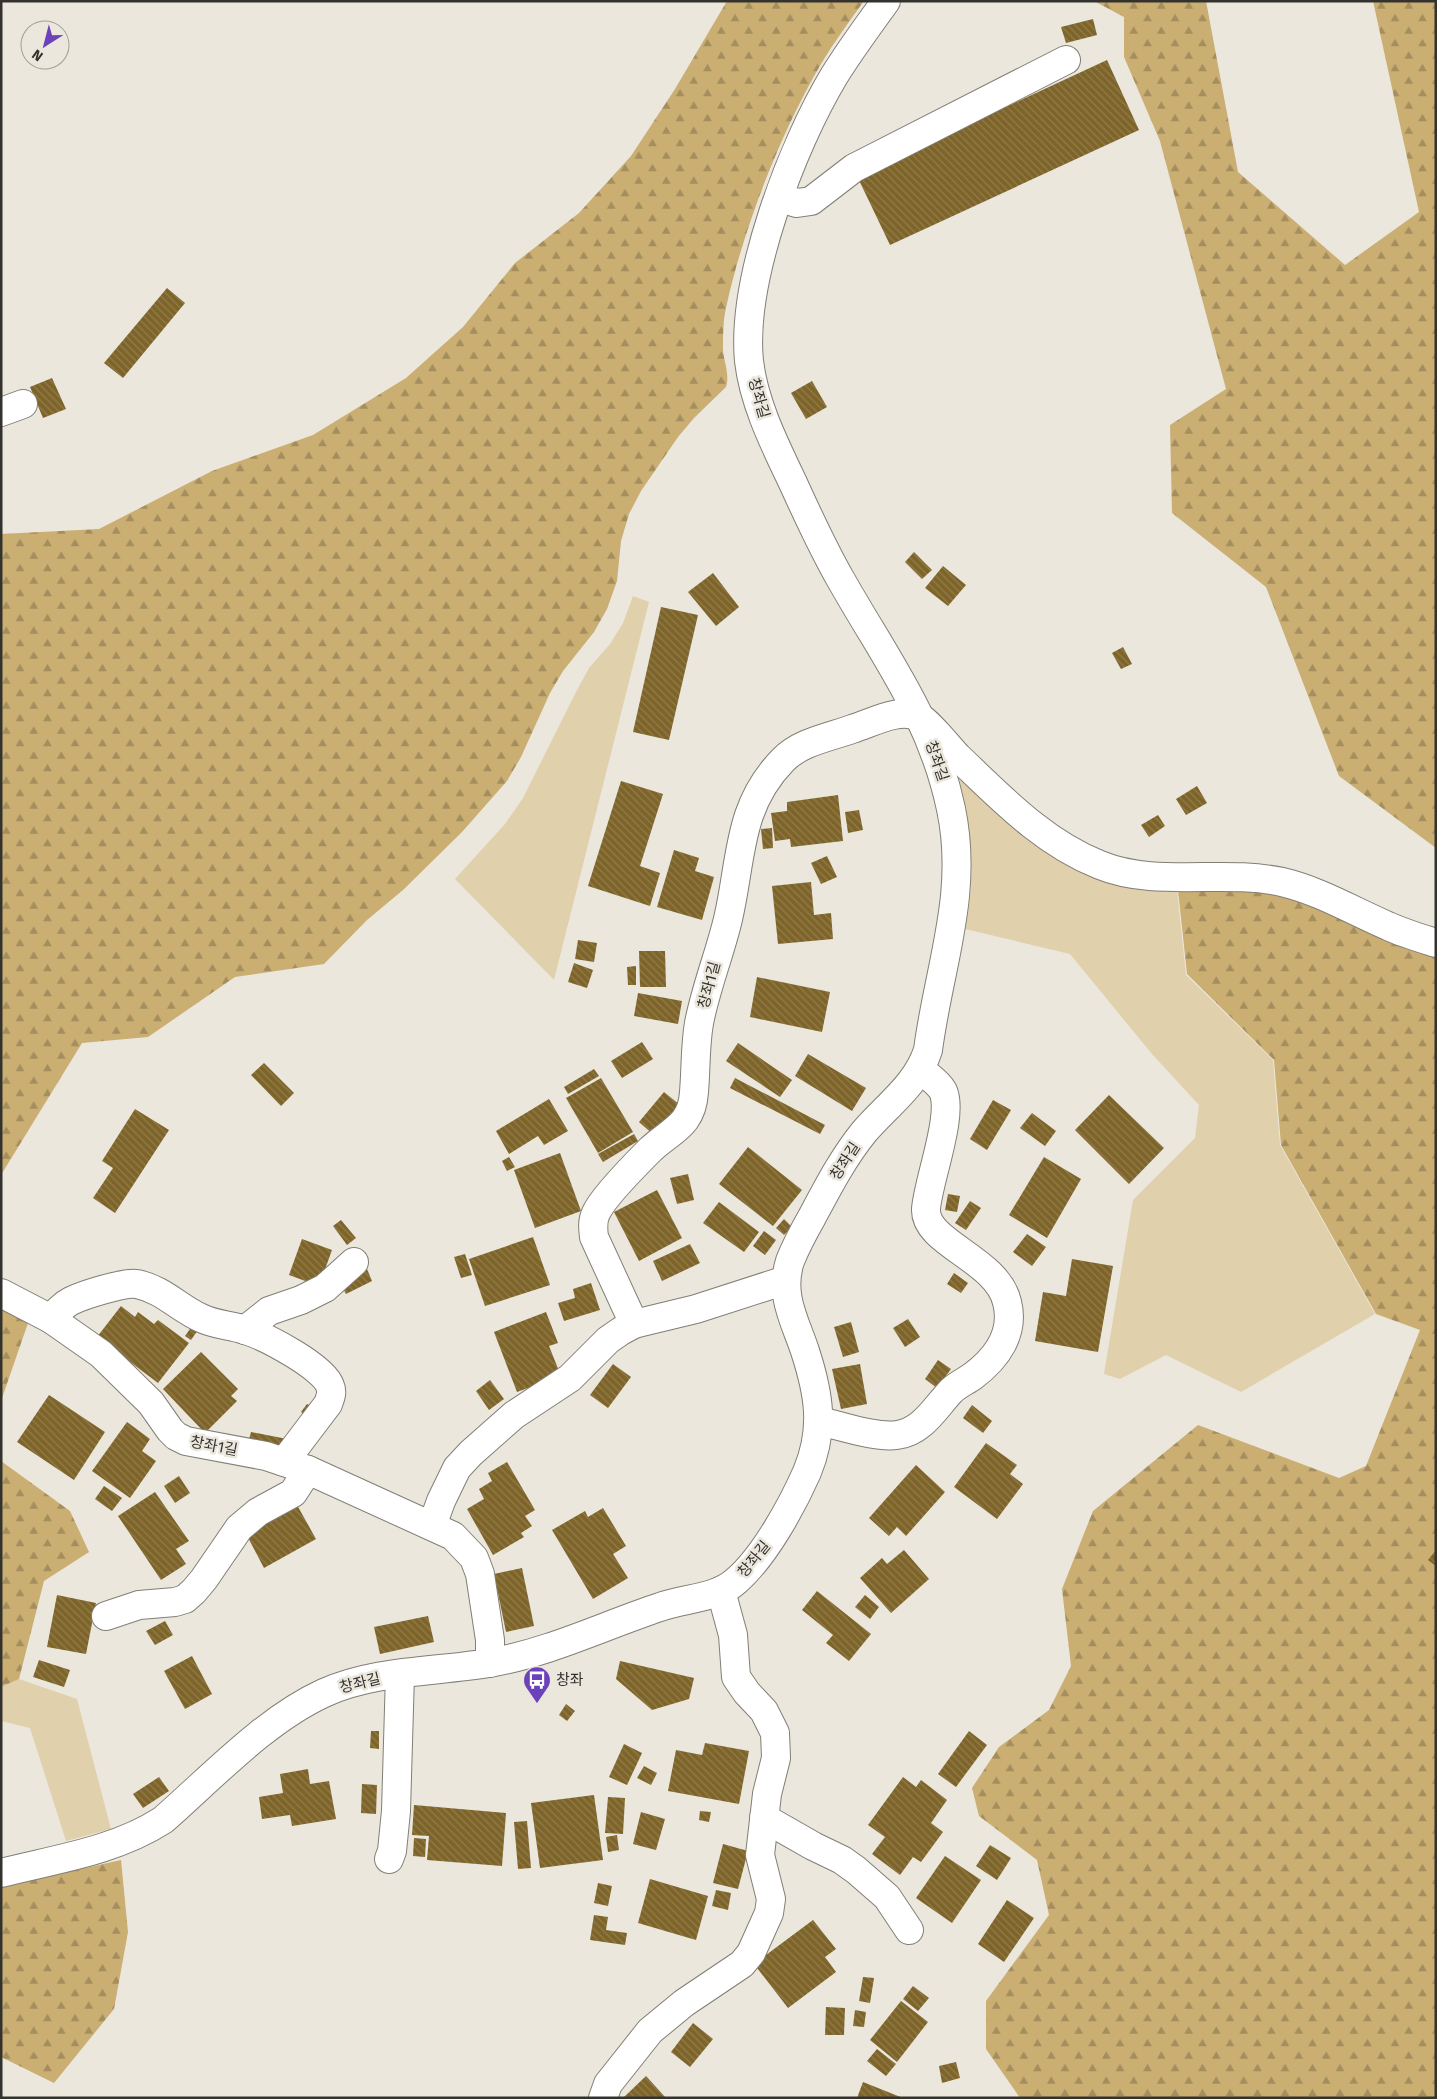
<svg xmlns="http://www.w3.org/2000/svg" width="1437" height="2099" font-family="'Fira Sans','Noto Sans KR',sans-serif">
  <defs>
    <pattern id="forest-firs" width="22" height="20" patternUnits="userSpaceOnUse" patternTransform="scale(1.25)"><rect width="22" height="20" fill="#caae72"/><path d="M5 1l3.5 6h-7zM16 11l3.5 6h-7z" fill="#a58e5e"/></pattern>
    <pattern id="building-back-hatch" width="6" height="6" patternUnits="userSpaceOnUse" patternTransform="scale(1.25)"><rect width="6" height="6" fill="#7e6428"/><path d="M-1 5l2 2M0 0l6 6M5-1l2 2" fill="none" stroke="#8f7c4e"/></pattern>
  </defs>
  <rect width="100%" height="100%" fill="#ebe7dd"/>
  <!-- green -->
  <g fill="#e1d0ac">
    <polygon points="633,596 649,602 554,980 455,879 505,824 523,798 576,692 589,668 610,644 623,623"/>
    <path d="M960,781H967L1021,832L1068,866L1125,887L1177,890L1186,975L1273,1060L1280,1145L1375,1314L1241,1392L1166,1355L1120,1379L1104,1374L1133,1200L1195,1138L1199,1105L1152,1054L1070,954L965,929C977,875 970,834 960,781Z"/>
    <polygon points="19,1679 77,1699 111,1829 66,1841 30,1728 1,1721 1,1687"/>
  </g>
  <!-- forest -->
  <g fill="url(#forest-firs)">
    <path d="M727,1H864C849,22 834,42 821,64C780,134 743,229 726,308C723,320 723,337 723,350C724,362 730,375 726,387L694,418L678,437L641,491L629,514L621,541L617,581L607,609L594,632L563,671L550,693L521,757L507,781L462,832L403,890L367,920L324,964L235,977L148,1037L82,1043L1,1175V534L99,529L212,471L313,435L406,378L463,327L515,263L579,213L631,156L675,89Z"/>
    <polygon points="1094,1 1206,1 1238,172 1345,265 1419,212 1373,1 1436,1 1436,848 1339,776 1266,587 1172,513 1170,425 1226,389 1160,141 1124,57 1124,17"/>
    <polygon points="1223,887 1281,893 1436,956 1436,2098 1020,2098 986,2049 986,2001 1049,1915 1037,1860 979,1816 972,1788 999,1747 1049,1710 1071,1666 1062,1589 1093,1511 1198,1425 1339,1478 1366,1466 1420,1330 1376,1314 1281,1145 1274,1060 1187,974 1178,890"/>
    <polygon points="1,1307 28,1323 1,1401"/>
    <polygon points="1,1461 70,1511 89,1552 44,1581 19,1679 1,1687"/>
    <polygon points="121,1860 128,1932 114,2009 54,2083 1,2057 1,1887"/>
  </g>
  <!-- building -->
  <g fill="url(#building-back-hatch)">
    <polygon points="1093,19 1097,35 1066,43 1061,27"/>
    <polygon points="1107,60 1139,130 890,245 857,176"/>
    <polygon points="167,288 185,303 123,378 104,363"/>
    <polygon points="52,378 66,409 43,418 30,387"/>
    <polygon points="812,381 827,407 806,419 791,393"/>
    <polygon points="914,552 932,570 922,579 905,562"/>
    <polygon points="943,566 966,585 948,606 925,588"/>
    <polygon points="713,573 739,607 716,626 688,592"/>
    <polygon points="661,607 698,615 669,740 633,732"/>
    <polygon points="1123,647 1132,664 1121,669 1112,653"/>
    <polygon points="621,781 663,794 640,866 660,873 650,906 588,886"/>
    <polygon points="1197,786 1207,803 1186,815 1176,799"/>
    <polygon points="838,795 843,841 791,847 790,839 775,841 771,813 787,811 787,802"/>
    <polygon points="859,810 863,830 848,833 845,812"/>
    <polygon points="1158,815 1165,826 1149,837 1141,825"/>
    <polygon points="772,828 773,848 763,849 761,829"/>
    <polygon points="674,850 699,858 695,871 714,877 702,920 657,907"/>
    <polygon points="827,856 837,877 821,884 811,863"/>
    <polygon points="811,882 814,915 831,913 833,939 778,944 772,886"/>
    <polygon points="578,940 597,943 594,962 575,959"/>
    <polygon points="639,951 665,951 666,987 640,987"/>
    <polygon points="574,963 593,970 587,988 568,982"/>
    <polygon points="636,966 636,985 628,985 627,967"/>
    <polygon points="757,977 830,992 822,1032 750,1017"/>
    <polygon points="638,993 682,1001 678,1024 634,1016"/>
    <polygon points="642,1042 653,1059 622,1078 611,1061"/>
    <polygon points="738,1043 792,1080 780,1097 726,1061"/>
    <polygon points="808,1054 866,1088 852,1111 795,1076"/>
    <polygon points="264,1063 294,1093 281,1106 251,1075"/>
    <polygon points="594,1069 599,1076 568,1094 564,1087"/>
    <polygon points="601,1078 633,1132 598,1153 566,1098"/>
    <polygon points="735,1078 825,1125 820,1134 730,1088"/>
    <polygon points="664,1092 680,1105 654,1135 639,1122"/>
    <polygon points="1109,1095 1164,1148 1129,1184 1075,1130"/>
    <polygon points="549,1099 568,1131 544,1145 538,1136 509,1154 496,1131"/>
    <polygon points="993,1100 1011,1110 987,1150 970,1139"/>
    <polygon points="135,1109 169,1130 115,1213 93,1198 113,1168 102,1161"/>
    <polygon points="1032,1113 1056,1131 1045,1146 1020,1128"/>
    <polygon points="634,1134 638,1141 603,1162 598,1154"/>
    <polygon points="748,1147 802,1190 773,1226 719,1184"/>
    <polygon points="560,1153 581,1211 535,1228 514,1170"/>
    <polygon points="509,1157 515,1167 507,1171 502,1161"/>
    <polygon points="1044,1157 1081,1179 1047,1238 1009,1215"/>
    <polygon points="688,1174 694,1200 677,1204 670,1178"/>
    <polygon points="657,1190 682,1238 639,1261 614,1212"/>
    <polygon points="948,1194 960,1196 957,1212 945,1210"/>
    <polygon points="970,1201 981,1208 966,1230 955,1223"/>
    <polygon points="719,1202 759,1232 744,1252 703,1223"/>
    <polygon points="784,1219 792,1227 784,1235 776,1228"/>
    <polygon points="341,1220 356,1238 347,1245 333,1226"/>
    <polygon points="764,1231 776,1240 765,1255 753,1246"/>
    <polygon points="1027,1234 1046,1247 1032,1266 1013,1252"/>
    <polygon points="533,1237 550,1285 485,1306 469,1259"/>
    <polygon points="302,1239 332,1250 319,1286 289,1275"/>
    <polygon points="690,1244 700,1263 662,1281 653,1261"/>
    <polygon points="465,1254 472,1275 461,1278 454,1257"/>
    <polygon points="1072,1259 1113,1266 1098,1352 1035,1341 1043,1292 1066,1296"/>
    <polygon points="367,1269 372,1281 346,1294 340,1283"/>
    <polygon points="954,1273 968,1283 961,1293 947,1284"/>
    <polygon points="591,1283 600,1310 564,1321 558,1303 575,1298 573,1289"/>
    <polygon points="121,1306 135,1317 138,1312 154,1324 158,1320 189,1343 158,1383 97,1337"/>
    <polygon points="546,1312 558,1343 549,1346 561,1376 517,1392 494,1332"/>
    <polygon points="908,1319 920,1337 905,1347 893,1328"/>
    <polygon points="851,1322 859,1352 843,1357 834,1327"/>
    <polygon points="192,1326 198,1330 191,1340 185,1336"/>
    <polygon points="201,1352 238,1389 231,1396 237,1401 205,1433 163,1389"/>
    <polygon points="938,1360 951,1369 937,1388 925,1379"/>
    <polygon points="613,1364 631,1377 608,1408 590,1395"/>
    <polygon points="860,1364 867,1404 841,1409 832,1369"/>
    <polygon points="490,1380 504,1399 489,1410 476,1391"/>
    <polygon points="49,1395 105,1432 74,1480 17,1442"/>
    <polygon points="307,1404 313,1407 307,1417 301,1412"/>
    <polygon points="972,1405 992,1421 983,1433 963,1418"/>
    <polygon points="127,1422 150,1439 142,1451 156,1461 130,1498 92,1471"/>
    <polygon points="251,1432 287,1439 285,1450 248,1443"/>
    <polygon points="986,1443 1017,1465 1010,1474 1023,1484 997,1519 954,1487"/>
    <polygon points="507,1462 535,1510 525,1516 532,1526 521,1533 524,1537 493,1555 467,1509 484,1499 479,1489 492,1481 488,1473"/>
    <polygon points="916,1465 945,1492 906,1536 897,1527 889,1536 869,1518"/>
    <polygon points="179,1476 190,1493 175,1503 164,1486"/>
    <polygon points="104,1486 122,1498 112,1511 95,1499"/>
    <polygon points="155,1492 189,1541 176,1549 186,1564 161,1580 118,1516"/>
    <polygon points="297,1505 316,1539 264,1568 245,1532"/>
    <polygon points="603,1508 626,1546 613,1554 628,1578 593,1599 552,1530 585,1511 588,1517"/>
    <polygon points="904,1550 929,1579 891,1613 860,1578 882,1558 887,1564"/>
    <polygon points="1436,1550 1436,1566 1428,1560"/>
    <polygon points="522,1568 534,1626 506,1632 494,1574"/>
    <polygon points="817,1591 871,1634 849,1661 826,1643 833,1635 802,1610"/>
    <polygon points="57,1595 96,1603 86,1654 47,1647"/>
    <polygon points="865,1595 879,1607 870,1619 855,1607"/>
    <polygon points="428,1616 434,1642 380,1654 374,1627"/>
    <polygon points="165,1621 173,1635 155,1645 146,1631"/>
    <polygon points="192,1656 212,1694 185,1709 164,1671"/>
    <polygon points="39,1660 70,1670 64,1687 33,1677"/>
    <polygon points="620,1661 694,1678 689,1699 652,1710 616,1679"/>
    <polygon points="566,1704 575,1711 567,1721 559,1715"/>
    <polygon points="371,1731 379,1731 379,1749 370,1748"/>
    <polygon points="969,1731 987,1745 956,1787 938,1774"/>
    <polygon points="705,1743 749,1751 739,1804 668,1791 676,1750 702,1755"/>
    <polygon points="624,1744 642,1753 627,1785 609,1777"/>
    <polygon points="644,1766 657,1773 651,1785 637,1778"/>
    <polygon points="308,1769 310,1784 329,1781 336,1819 292,1826 290,1815 262,1819 259,1797 283,1793 280,1774"/>
    <polygon points="159,1777 169,1791 143,1808 133,1794"/>
    <polygon points="903,1777 916,1787 921,1780 947,1800 931,1823 943,1832 921,1862 913,1857 900,1875 872,1854 885,1837 868,1825"/>
    <polygon points="362,1784 377,1785 376,1814 361,1813"/>
    <polygon points="594,1795 603,1860 540,1868 531,1803"/>
    <polygon points="608,1797 625,1798 623,1834 605,1833"/>
    <polygon points="414,1805 506,1813 502,1866 427,1860 429,1836 412,1835"/>
    <polygon points="700,1811 711,1812 709,1822 699,1820"/>
    <polygon points="641,1812 665,1819 656,1850 633,1844"/>
    <polygon points="527,1821 531,1868 518,1869 514,1822"/>
    <polygon points="617,1835 619,1850 608,1852 606,1837"/>
    <polygon points="414,1838 426,1839 425,1857 413,1856"/>
    <polygon points="723,1844 748,1851 738,1889 713,1883"/>
    <polygon points="990,1845 1011,1858 997,1880 976,1866"/>
    <polygon points="945,1856 981,1880 952,1923 916,1898"/>
    <polygon points="650,1879 708,1896 696,1940 638,1923"/>
    <polygon points="598,1883 612,1886 608,1906 594,1903"/>
    <polygon points="716,1890 731,1893 728,1910 712,1906"/>
    <polygon points="1007,1900 1034,1918 1004,1962 978,1944"/>
    <polygon points="594,1915 608,1917 606,1930 627,1933 625,1945 590,1940"/>
    <polygon points="813,1920 836,1949 825,1957 836,1972 788,2008 754,1964"/>
    <polygon points="863,1977 874,1978 870,2003 859,2001"/>
    <polygon points="913,1986 929,1998 918,2011 903,1999"/>
    <polygon points="901,2001 928,2022 897,2062 870,2040"/>
    <polygon points="826,2007 845,2008 844,2035 825,2035"/>
    <polygon points="855,2010 866,2012 864,2027 853,2026"/>
    <polygon points="693,2023 713,2039 690,2067 671,2052"/>
    <polygon points="877,2049 896,2064 886,2076 867,2061"/>
    <polygon points="956,2062 960,2078 942,2083 939,2066"/>
    <polygon points="646,2076 666,2098 623,2098"/>
    <polygon points="863,2082 903,2098 857,2098"/>
  </g>
  <g fill="none" stroke-linecap="round" stroke-linejoin="round">
    <!-- minor casing -->
    <g stroke="#827e75" stroke-width="30">
      <g id="minor">
        <polyline points="780,198 797,203 811,201 854,168 1066,60"/>
        <polyline points="1,412 23,404"/>
        <polyline points="1,1293 51,1319 101,1354 151,1403 170,1430 176,1436 186,1441 266,1456 308,1470 453,1536 474,1558 480,1574 490,1640 490,1663"/>
        <path d="M51,1319C57,1312 63,1305 71,1301C83,1295 124,1282 137,1284C162,1289 179,1308 201,1318C215,1325 231,1325 245,1330C265,1336 324,1367 330,1386C333,1393 330,1398 328,1404L284,1462"/>
        <path d="M634,1324L594,1237C593,1229 592,1221 596,1213C603,1197 637,1163 650,1150C671,1130 692,1126 694,1092C696,1069 695,1046 699,1023C706,987 720,953 728,919C742,859 737,807 783,760C800,742 830,737 852,729C872,723 899,707 919,717C930,723 949,748 959,758C1002,799 1044,843 1100,865C1156,888 1224,869 1282,882C1320,891 1353,911 1388,926C1403,933 1420,938 1436,943"/>
        <polyline points="245,1330 269,1311 301,1300 325,1288 354,1262"/>
        <path d="M819,1421C842,1426 875,1438 897,1435C922,1432 935,1408 951,1391C957,1385 966,1381 973,1376C997,1358 1015,1333 1007,1302C997,1259 924,1243 926,1209C928,1181 954,1115 943,1091C938,1082 928,1076 921,1070"/>
        <polyline points="432,1526 441,1501 457,1468 471,1453 514,1415 570,1378 608,1340 621,1331 634,1324 696,1309 786,1280"/>
        <polyline points="106,1616 139,1605 175,1602 185,1599 194,1591 204,1579 239,1528 258,1512 293,1493 308,1470"/>
        <polyline points="764,1818 813,1846 842,1860 856,1870 887,1897 909,1930"/>
        <polyline points="389,1859 392,1851 396,1811 400,1674"/>
        <path d="M1,1873C56,1859 115,1851 163,1820C212,1777 265,1720 324,1693C375,1670 434,1672 489,1663C548,1653 603,1626 660,1607C685,1598 716,1599 736,1581C764,1557 792,1506 807,1472C825,1429 819,1394 805,1351C795,1321 779,1295 790,1261C796,1246 804,1231 812,1217C828,1187 843,1158 864,1132C887,1105 917,1085 928,1050C939,966 969,894 951,809C932,718 885,658 841,580C823,549 808,516 793,483C775,445 754,404 749,361C741,279 792,146 834,76C850,50 868,26 886,1"/>
        <polyline points="603,2098 608,2084 650,2031 684,2003 742,1964 751,1953 769,1913 771,1899 760,1855 767,1794 776,1758 775,1733 764,1711 747,1693 736,1677 733,1635 721,1591"/>
      </g>
    </g>
    <!-- minor -->
    <use href="#minor" stroke="#fff" stroke-width="28"/>
  </g>
  <!-- icons -->
  <defs>
    <g id="bus-pin" transform="scale(1.4375)"><path d="M0 17L-7.5 6A9.5 9.5 0 1 1 7.5 6Z" fill="#6c42bb" stroke="#ebe7dd"/><path d="M-5-6H5V4H4V6H2V4H-2V6H-4V4H-5ZM-3.5-4V0h7V-4ZM-3.5 1.2v1.5H-2V1.2ZM2 1.2v1.5H3.5V1.2Z" fill="#fff"/></g>
  </defs>
  <g fill-rule="evenodd">
    <use href="#bus-pin" x="537" y="1680"/>
  </g>
  <g text-anchor="middle" stroke-width="5" stroke-linejoin="round" paint-order="stroke">
    <!-- street labels -->
    <g font-size="15" fill="#34322f" stroke="#ebe7dd">
      <text transform="translate(759 398) rotate(74)" y="5">창좌길</text>
      <text transform="translate(937 761) rotate(71)" y="5">창좌길</text>
      <text transform="translate(709 985) rotate(-75)" y="5">창좌1길</text>
      <text transform="translate(845 1161) rotate(-57)" y="5">창좌길</text>
      <text transform="translate(214 1446) rotate(11)" y="5">창좌1길</text>
      <text transform="translate(754 1559) rotate(-51)" y="5">창좌길</text>
      <text transform="translate(360 1683) rotate(-14)" y="5">창좌길</text>
    </g>
    <!-- poi labels -->
    <g font-size="15" fill="#34322f" stroke="#ebe7dd" text-anchor="start">
      <text x="556" y="1685">창좌</text>
    </g>
  </g>
  <!-- border -->
  <rect width="1437" height="2099" fill="none" stroke="#34322f" stroke-width="5"/>
  <!-- north arrow -->
  <g transform="translate(45 45) rotate(216)"><circle r="24" fill="#ebe7dd" stroke="#a29f97"/>
  <path d="M0-4L9 19L0 12L-9 19Z" fill="#6c42bb"/>
  <text y="-8" font-size="14" font-weight="bold" text-anchor="middle" fill="#34322f">N</text>
  </g>
</svg>
